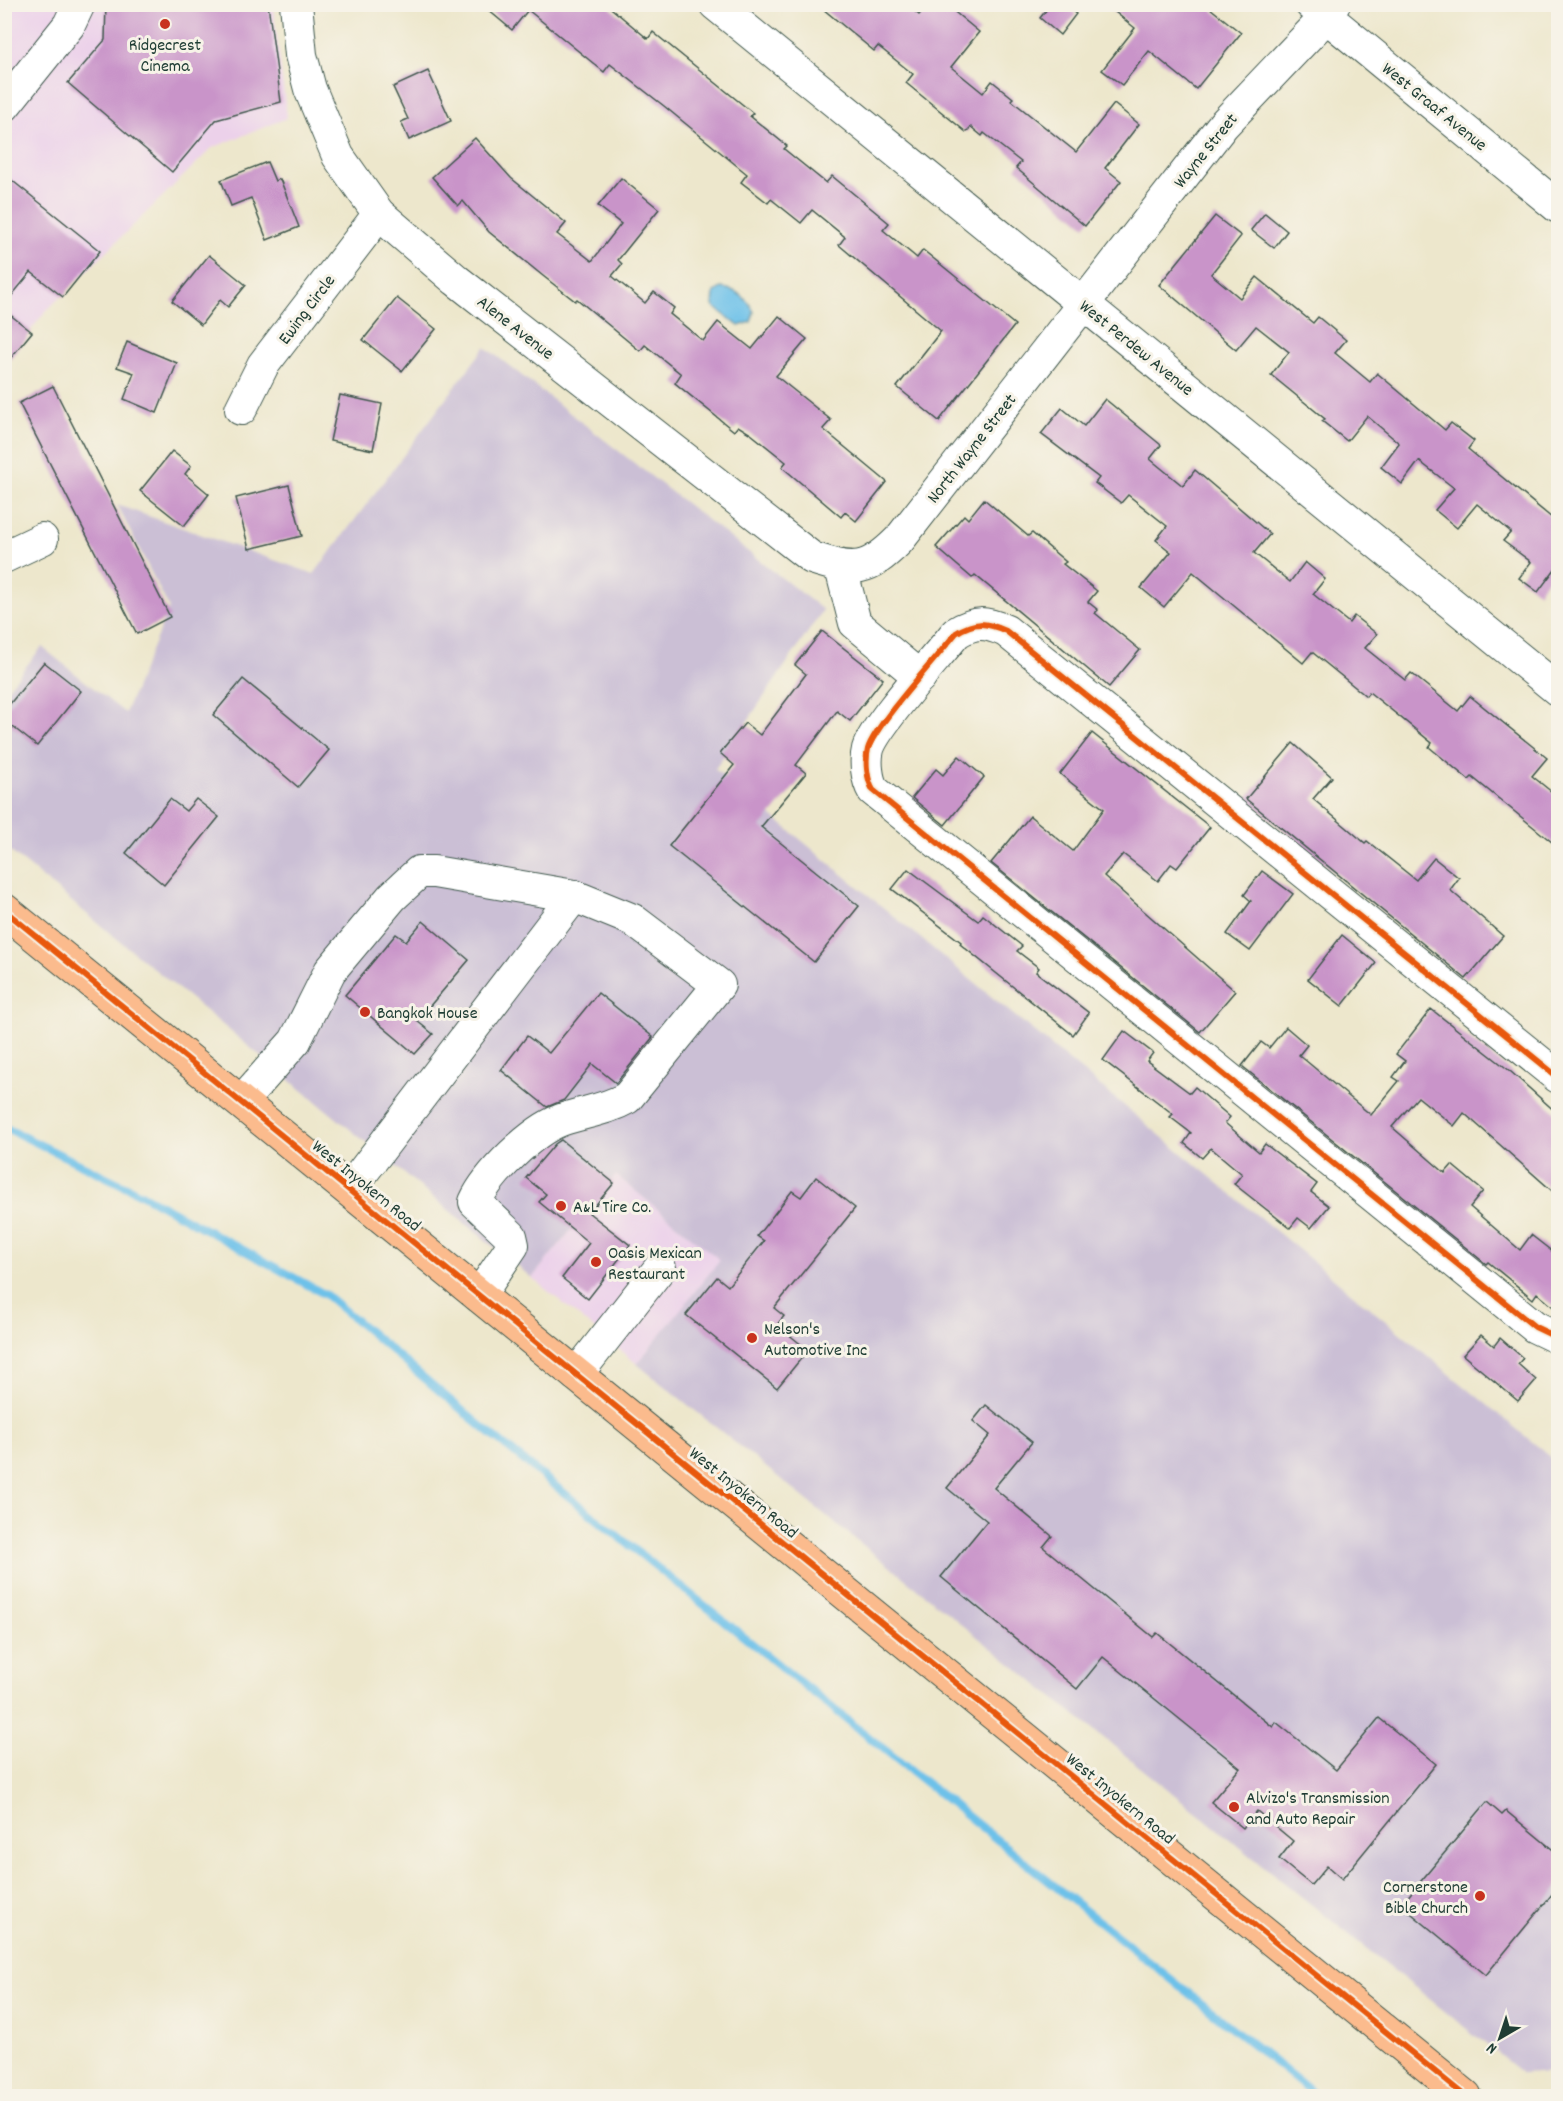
<svg xmlns="http://www.w3.org/2000/svg" width="1563" height="2101" font-family="Dekko,sans-serif">
  <rect width="100%" height="100%" fill="#f7f3e8"/>
  <filter id="ink" filterUnits="userSpaceOnUse"><feTurbulence type="fractalNoise" baseFrequency=".0167" numOctaves="2"/><feDisplacementMap in="SourceGraphic" scale="12" xChannelSelector="R" yChannelSelector="G"/><feConvolveMatrix kernelMatrix="1 2 1 2 8 2 1 2 1" color-interpolation-filters="sRGB"/></filter>
  <filter id="wash" filterUnits="userSpaceOnUse"><feTurbulence type="fractalNoise" baseFrequency=".008" numOctaves="4" result="noise"/><feDisplacementMap in="SourceGraphic" scale="24" xChannelSelector="R" yChannelSelector="G"/><feGaussianBlur stdDeviation="1.35" result="paint"/><feColorMatrix in="noise" values="0 0 0 0 0 0 0 0 0 0 0 0 0 0 0 0 0 1.4 0 .05"/><feComposite in="paint" operator="in"/></filter>
  <g filter="url(#wash)">
    <rect width="100%" height="100%" fill="#ede7cc"/>
    <!-- built -->
    <g fill="#ecd1ea">
      <polygon points="5,5 273,5 287,118 212,148 45,312 5,363"/>
      <polygon points="616,1175 721,1260 637,1364 532,1278"/>
    </g>
    <!-- industrial -->
    <polygon fill="#cbbfd5" points="485,347 823,610 715,769 1558,1463 1558,2063 1551,2072 1523,2074 637,1364 720,1260 616,1175 532,1278 5,847 5,692 42,647 125,713 169,608 117,505 314,574"/>
    <!-- water -->
    <path fill="#6dc1e9" stroke="#467f8e" stroke-width="1.5" d="M721,288C737,289 747,298 754,312L751,322L739,326L713,306L714,293Z"/>
    <g fill="none" stroke-linecap="round" stroke-linejoin="round">
      <!-- stream -->
      <polyline stroke="#6dc1e9" stroke-width="8" points="4,1127 139,1193 326,1295 483,1428 1317,2096"/>
    </g>
    <g id="blocks">
      <!-- building -->
      <g fill="#c994c9">
        <polygon points="106,4 268,4 281,102 216,120 172,172 68,83 105,40"/>
        <polygon points="481,4 606,4 648,39 653,32 753,113 750,116 787,146 784,149 826,183 832,176 889,223 883,230 917,258 923,250 1015,325 939,421 897,387 941,331 839,245 845,237 812,210 801,223 771,199 768,203 741,182 747,174 664,106 610,64 604,72 528,10 512,30"/>
        <polygon points="817,4 906,4 919,15 928,4 945,4 979,32 951,67 983,93 992,81 1013,98 1011,100 1076,152 1114,104 1139,124 1105,168 1121,181 1085,226 1016,168 1021,162 984,133 982,136 971,127 966,132 906,83 913,74 878,46 874,51"/>
        <polygon points="1051,4 1063,4 1076,14 1060,35 1040,18"/>
        <polygon points="1105,4 1205,4 1241,33 1196,89 1149,51 1122,85 1102,70 1135,28"/>
        <polygon points="428,71 451,121 409,140 401,122 408,119 393,87"/>
        <polygon points="475,138 511,178 566,223 557,234 592,261 621,224 598,206 621,178 659,209 618,260 622,264 612,276 645,303 654,292 674,308 670,314 703,341 718,322 752,349 779,316 807,339 776,376 831,420 823,429 887,482 856,521 845,512 841,517 782,467 786,462 751,434 738,426 734,431 675,383 681,374 645,345 640,351 577,299 575,301 543,276 489,232 463,201 458,206 432,177"/>
        <polygon points="267,162 275,181 280,179 299,227 267,240 251,198 231,206 221,180"/>
        <polygon points="4,174 100,251 63,297 31,272 4,305"/>
        <polygon points="1265,213 1287,231 1274,248 1251,230"/>
        <polygon points="1215,216 1241,236 1211,274 1240,298 1257,277 1313,323 1318,317 1346,340 1335,353 1370,382 1377,373 1445,430 1451,423 1474,441 1468,449 1558,523 1558,565 1538,592 1519,578 1531,562 1503,541 1511,532 1477,504 1457,528 1435,510 1454,488 1419,461 1402,484 1381,467 1399,443 1367,416 1347,441 1322,421 1325,419 1271,375 1289,352 1256,326 1236,350 1159,285"/>
        <polygon points="209,255 246,285 228,307 220,300 201,325 172,301"/>
        <polygon points="397,298 436,329 402,371 363,340"/>
        <polygon points="4,310 32,332 4,366"/>
        <polygon points="127,342 177,363 157,413 124,399 134,373 117,367"/>
        <polygon points="53,386 170,617 137,634 19,403"/>
        <polygon points="340,395 382,404 373,450 330,441"/>
        <polygon points="1105,399 1161,445 1150,459 1183,486 1195,470 1270,534 1254,553 1290,582 1305,562 1325,579 1313,594 1349,623 1354,616 1377,634 1365,648 1405,680 1411,673 1458,711 1470,696 1547,758 1532,776 1558,797 1558,847 1472,777 1469,780 1429,747 1432,743 1369,692 1366,696 1312,652 1303,663 1193,572 1164,607 1141,588 1171,552 1156,540 1167,526 1128,495 1121,503 1095,483 1099,478 1041,434 1062,408 1084,426"/>
        <polygon points="172,451 191,466 185,474 209,494 184,526 140,491"/>
        <polygon points="289,485 302,536 249,549 236,498"/>
        <polygon points="984,499 1028,536 1032,533 1066,562 1063,564 1097,591 1088,602 1098,610 1095,613 1140,650 1109,687 975,575 972,578 936,547 964,515 968,519"/>
        <polygon points="822,631 883,679 850,721 837,711 796,765 806,773 761,827 859,906 814,962 669,846 734,765 720,753 745,723 760,735 806,674 795,665"/>
        <polygon points="44,662 81,691 37,746 4,720 4,711"/>
        <polygon points="243,679 329,750 298,787 213,715"/>
        <polygon points="1092,733 1210,827 1177,868 1171,864 1158,881 1123,854 1104,876 1235,991 1200,1032 991,863 1030,816 1073,851 1104,809 1060,774"/>
        <polygon points="1293,743 1332,777 1313,799 1365,843 1367,841 1416,880 1434,858 1459,878 1450,890 1503,936 1466,979 1246,799"/>
        <polygon points="959,756 984,777 945,825 912,798 936,769 943,775"/>
        <polygon points="170,799 186,811 196,799 219,817 164,885 126,853"/>
        <polygon points="908,869 978,921 983,915 1022,946 1017,951 1039,968 1036,972 1089,1013 1073,1035 960,944 961,942 892,889"/>
        <polygon points="1262,871 1293,894 1250,951 1227,934 1251,901 1244,895"/>
        <polygon points="423,921 469,960 417,1021 433,1034 415,1054 345,995 396,934 406,941"/>
        <polygon points="1342,935 1376,963 1342,1006 1308,979"/>
        <polygon points="598,993 653,1037 616,1083 592,1064 564,1100 547,1107 501,1070 527,1036 549,1053"/>
        <polygon points="1431,1009 1510,1071 1558,1114 1558,1196 1464,1113 1454,1126 1418,1097 1392,1127 1445,1173 1452,1165 1483,1191 1470,1207 1520,1250 1531,1235 1558,1256 1558,1311 1537,1293 1533,1299 1488,1262 1486,1264 1242,1066 1261,1042 1269,1048 1286,1027 1307,1045 1299,1055 1371,1115 1399,1081 1393,1077 1405,1061 1396,1054"/>
        <polygon points="1124,1031 1153,1053 1147,1061 1190,1093 1195,1087 1230,1117 1225,1123 1259,1152 1265,1144 1317,1184 1311,1192 1329,1206 1311,1228 1298,1218 1290,1228 1234,1184 1242,1174 1211,1148 1202,1158 1184,1143 1191,1133 1170,1117 1173,1114 1103,1060"/>
        <polygon points="561,1140 614,1183 589,1213 630,1245 588,1299 562,1278 589,1243 539,1202 546,1194 526,1178 555,1144"/>
        <polygon points="816,1177 855,1208 774,1308 784,1316 777,1325 808,1350 777,1388 686,1315 717,1277 728,1286 764,1241 757,1236 792,1191 801,1197"/>
        <polygon points="1481,1335 1494,1346 1500,1338 1523,1358 1518,1364 1536,1380 1518,1401 1463,1355"/>
        <polygon points="986,1405 1032,1442 994,1488 1052,1536 1043,1547 1153,1637 1157,1633 1273,1727 1276,1722 1336,1770 1379,1718 1436,1764 1342,1879 1327,1866 1311,1885 1279,1859 1293,1841 1257,1811 1243,1828 1211,1802 1240,1768 1103,1657 1077,1689 941,1577 987,1521 947,1488 990,1435 973,1421"/>
        <polygon points="1487,1802 1502,1815 1506,1811 1558,1854 1558,1887 1486,1975 1401,1905"/>
      </g>
    </g>
  </g>
  <g filter="url(#ink)">
    <use href="#blocks" fill-opacity="0" stroke="#3e564b" stroke-width="1.5"/>
    <g fill="none" stroke-linecap="round" stroke-linejoin="round">
      <!-- minor casing -->
      <g stroke="#3e564b" stroke-width="34">
        <g id="minor">
          <path d="M296,4L301,55L310,89L338,156L379,214L456,280L812,558C855,572 867,572 899,540L1223,125L1326,17L1334,4"/>
          <polyline points="715,4 1558,690"/>
          <polyline points="1311,4 1558,207"/>
          <polyline points="4,106 69,25 79,4"/>
          <polyline points="241,409 263,365 379,214"/>
          <polyline points="4,557 42,539"/>
          <polyline points="841,568 855,623 920,677"/>
          <path d="M1558,1077L1006,631C985,622 975,621 956,633C938,656 875,725 868,749C865,761 867,780 873,790L1535,1327L1558,1338"/>
          <path d="M241,1102L295,1041L330,971L392,897L419,872H434L574,896L633,920L719,985L627,1098C606,1110 583,1112 561,1120C532,1131 488,1174 475,1202L511,1236L513,1245L479,1296"/>
          <polyline points="349,1190 574,896"/>
          <polyline points="576,1375 660,1268"/>
        </g>
      </g>
      <!-- major casing -->
      <g stroke="#3e564b" stroke-width="35">
        <polyline id="major" points="4,910 1465,2096"/>
      </g>
      <!-- minor -->
      <use href="#minor" stroke="#fff" stroke-width="32"/>
      <!-- major -->
      <use href="#major" stroke="#fbbb8d" stroke-width="33"/>
      <!-- cycleway casing -->
      <g stroke="#f7f3e8" stroke-width="10">
        <g id="cycleway">
          <polyline points="4,910 1465,2096"/>
          <path d="M1558,1077L1006,631C985,622 975,621 956,633C938,656 875,725 868,749C865,761 867,780 873,790L1535,1327L1558,1338"/>
        </g>
      </g>
      <!-- cycleway -->
      <use href="#cycleway" stroke="#e8590c" stroke-width="6"/>
    </g>
  </g>
  <!-- markers -->
  <g fill="#c8321e" stroke="#f7f3e8" stroke-width="2">
    <circle cx="165" cy="24" r="6"/>
    <circle cx="365" cy="1012" r="6"/>
    <circle cx="561" cy="1206" r="6"/>
    <circle cx="596" cy="1262" r="6"/>
    <circle cx="752" cy="1338" r="6"/>
    <circle cx="1234" cy="1807" r="6"/>
    <circle cx="1480" cy="1896" r="6"/>
  </g>
  <g text-anchor="middle" stroke-width="6" stroke-linejoin="round" paint-order="stroke">
    <!-- poi labels -->
    <g font-size="18" fill="#1f3d34" stroke="#f7f3e8" text-anchor="start">
      <text x="165" y="50" text-anchor="middle">Ridgecrest<tspan x="165" dy="21">Cinema</tspan></text>
      <text x="377" y="1018">Bangkok House</text>
      <text x="573" y="1212">A&amp;L Tire Co.</text>
      <text x="608" y="1258">Oasis Mexican<tspan x="608" dy="21">Restaurant</tspan></text>
      <text x="764" y="1334">Nelson's<tspan x="764" dy="21">Automotive Inc</tspan></text>
      <text x="1246" y="1803">Alvizo's Transmission<tspan x="1246" dy="21">and Auto Repair</tspan></text>
      <text x="1468" y="1892" text-anchor="end">Cornerstone<tspan x="1468" dy="21">Bible Church</tspan></text>
    </g>
    <!-- street labels -->
    <g font-size="18" fill="#1f3d34" stroke="#f7f3e8">
      <text transform="translate(1435 106) rotate(39)" y="6">West Graaf Avenue</text>
      <text transform="translate(1205 150) rotate(-51)" y="6">Wayne Street</text>
      <text transform="translate(306 309) rotate(-53)" y="6">Ewing Circle</text>
      <text transform="translate(516 327) rotate(38)" y="6">Alene Avenue</text>
      <text transform="translate(1137 347) rotate(39)" y="6">West Perdew Avenue</text>
      <text transform="translate(971 448) rotate(-52)" y="6">North Wayne Street</text>
      <text transform="translate(367 1185) rotate(39)" y="6">West Inyokern Road</text>
      <text transform="translate(744 1492) rotate(39)" y="6">West Inyokern Road</text>
      <text transform="translate(1121 1798) rotate(39)" y="6">West Inyokern Road</text>
    </g>
  </g>
  <!-- margin -->
  <rect width="1563" height="2101" fill="none" stroke="#f7f3e8" stroke-width="24"/>
  <!-- north arrow -->
  <g transform="translate(1500 2038) rotate(219)" stroke="#f7f3e8" stroke-width="4.5" paint-order="stroke">
  <path d="M0-4.5L10 22L0 15L-10 22Z" fill="#1f3d34"/>
  <text y="-9" font-size="16" font-weight="bold" text-anchor="middle" fill="#1f3d34">N</text>
  </g>
</svg>
